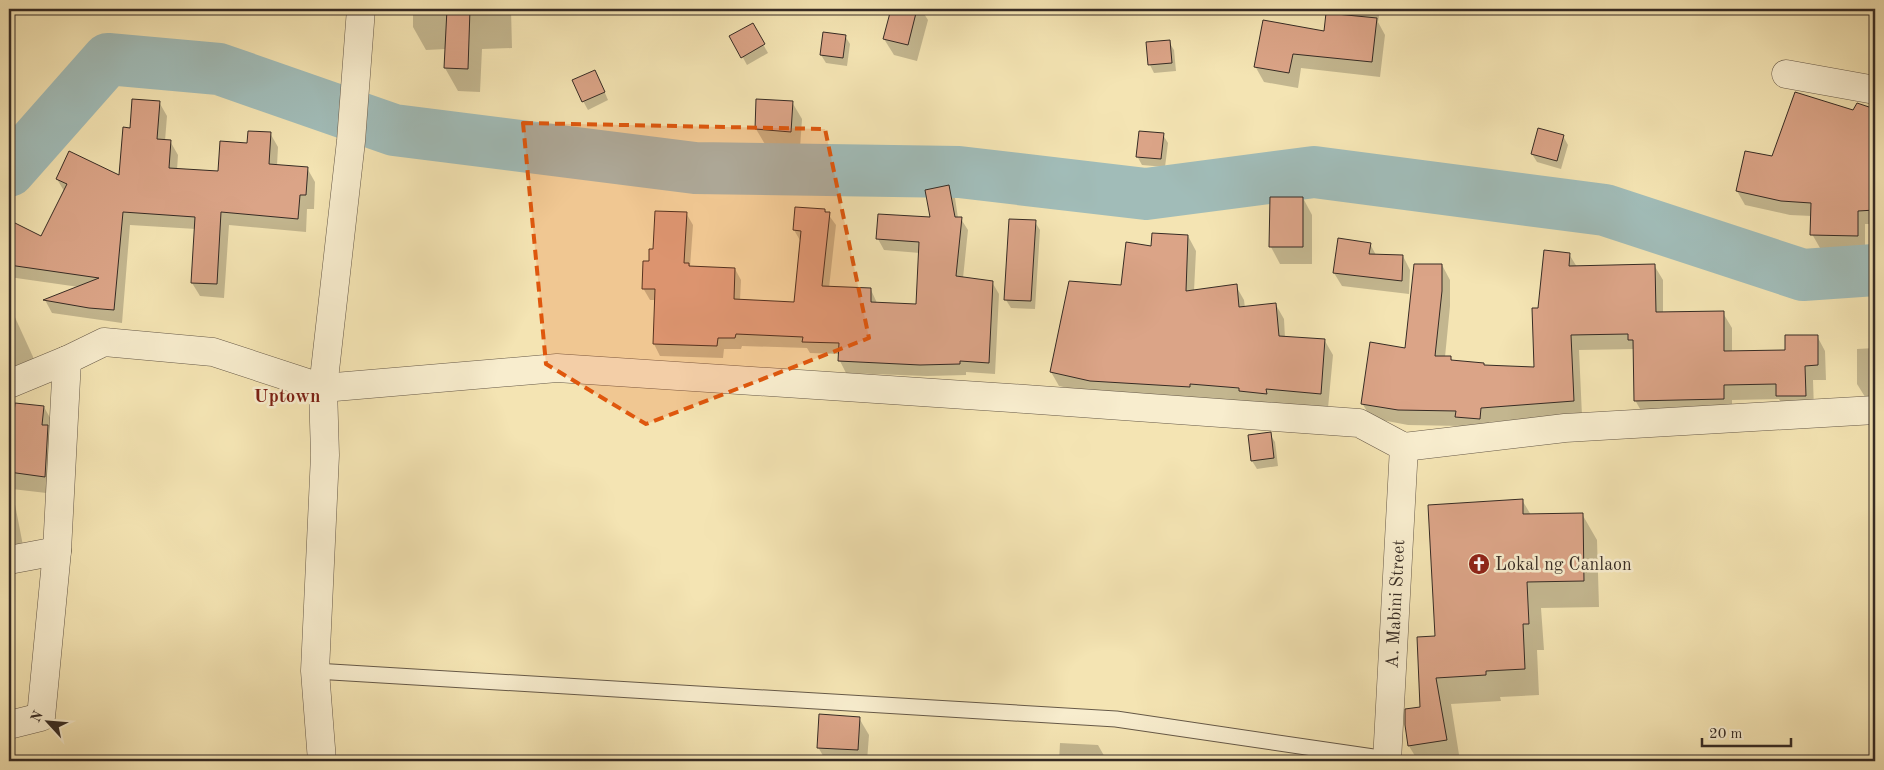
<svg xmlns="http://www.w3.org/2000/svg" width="1884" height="770" font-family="'Old Standard TT',serif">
  <rect width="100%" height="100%" fill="#f4e4b3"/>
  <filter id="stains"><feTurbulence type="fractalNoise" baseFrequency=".004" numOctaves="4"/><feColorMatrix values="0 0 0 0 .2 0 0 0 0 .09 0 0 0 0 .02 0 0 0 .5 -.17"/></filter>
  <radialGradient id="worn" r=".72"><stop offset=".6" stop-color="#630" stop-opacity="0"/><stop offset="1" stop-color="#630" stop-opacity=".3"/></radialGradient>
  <!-- shadow -->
  <g fill="#0003">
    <polygon points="413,9 511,9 512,48 482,49 480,92 458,91 445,68 446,49 426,50 413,27"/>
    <polygon points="892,9 921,9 928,20 917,61 894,55 884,39"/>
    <polygon points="1329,9 1380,9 1378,22 1385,35 1380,77 1301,68 1298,88 1264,82 1255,66 1325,33"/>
    <polygon points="752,25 768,53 747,65 731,36"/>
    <polygon points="845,36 850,44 847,66 826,63 821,55"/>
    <polygon points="1169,42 1174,50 1176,71 1154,73 1150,65"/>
    <polygon points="599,79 608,100 588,110 583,101"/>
    <polygon points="159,102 167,116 165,141 170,141 178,155 177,170 219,172 248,144 270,133 278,147 277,166 307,168 315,182 314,209 307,209 306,232 229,225 224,298 200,296 192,283 196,229 130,225 122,323 52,313 45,300 79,287 9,277 9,222 42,238 64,191 57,179 120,177 131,129"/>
    <polygon points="792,102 802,119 800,148 766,146 756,129"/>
    <polygon points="1857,104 1875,110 1875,224 1865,224 1865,249 1820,248 1812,234 1812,216 1790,215 1745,205 1737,191 1773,158 1853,112"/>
    <polygon points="1163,135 1168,143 1165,167 1142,165 1137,156"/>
    <polygon points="1563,136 1568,145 1561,169 1537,162 1532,154"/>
    <polygon points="948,187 955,198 958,218 961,219 968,230 963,278 992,282 999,294 995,374 966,372 966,375 927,376 846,373 840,361 840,354 810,353 807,348 742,346 741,349 724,349 723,358 660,356 654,344 656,300 650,300 643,288 654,250 686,213 693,225 690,267 735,269 741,280 740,301 795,303 801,242 794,230 825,210 836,225 829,288 871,290 877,303 917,305 920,253 884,250 878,239 931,219"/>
    <polygon points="1303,198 1312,215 1312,264 1280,264 1271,247"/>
    <polygon points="1010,220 1035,222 1040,230 1035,309 1011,308 1006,300"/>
    <polygon points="1188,236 1196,251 1194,291 1236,286 1244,300 1245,308 1276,305 1284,319 1285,338 1325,341 1333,355 1328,408 1099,395 1059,386 1051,372 1152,248"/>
    <polygon points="1370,244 1376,255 1403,256 1410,270 1409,294 1342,286 1334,273"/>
    <polygon points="1569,254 1577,267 1654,265 1663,280 1663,313 1723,313 1732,328 1732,352 1787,351 1817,336 1825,351 1826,380 1813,380 1814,410 1786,411 1779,399 1732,400 1732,413 1644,416 1635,400 1635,349 1579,350 1582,416 1489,422 1488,434 1465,432 1462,426 1408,425 1371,418 1362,403 1406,349 1442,265 1450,280 1450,306 1445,357 1450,357 1453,362 1484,366 1535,368 1539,309"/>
    <polygon points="13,313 34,359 9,368 9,314"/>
    <polygon points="1875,348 1875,400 1867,400 1857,384 1857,349"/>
    <polygon points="44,407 54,425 55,494 12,489 26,561 9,564 9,422 14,423"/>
    <polygon points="1270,434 1275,442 1278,466 1257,469 1252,461 1250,436"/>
    <polygon points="1522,500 1531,515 1582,514 1597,540 1599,607 1541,608 1544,650 1537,650 1539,695 1500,697 1501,701 1451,704 1460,761 1418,761 1409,746 1406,725 1421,708 1436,637"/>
    <polygon points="9,619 13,640 9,641"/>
    <polygon points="859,718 869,735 867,761 826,761 818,747"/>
    <polygon points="1060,743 1098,745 1107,761 1059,761"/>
  </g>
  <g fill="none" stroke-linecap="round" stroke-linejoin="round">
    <!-- river -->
    <polyline stroke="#a1bcb8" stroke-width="52" points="9,171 108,59 219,69 394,130 695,168 959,172 1146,194 1314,172 1605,210 1803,275 1875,270"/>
  </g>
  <!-- building -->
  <g fill="#dba487" stroke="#362b24">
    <polygon points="447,9 470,9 468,69 444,68"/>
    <polygon points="891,9 917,9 908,45 883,39"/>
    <polygon points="1326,13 1377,18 1372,62 1293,54 1289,73 1254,67 1263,20 1324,31"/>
    <polygon points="753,23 765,44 741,58 729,36"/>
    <polygon points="823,32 846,35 843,58 820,55"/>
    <polygon points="1170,40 1172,63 1148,65 1146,42"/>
    <polygon points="595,70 605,92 582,102 572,80"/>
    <polygon points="1795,92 1853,110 1857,103 1875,109 1875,210 1858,211 1858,236 1810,235 1811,203 1781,201 1736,191 1745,151 1772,156"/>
    <polygon points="132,99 160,101 157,139 171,140 169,168 218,171 220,141 247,143 248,131 271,132 269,164 308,167 306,195 300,195 298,219 221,212 217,284 191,283 195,217 123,212 114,310 89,308 43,300 99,278 9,265 9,220 41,236 67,184 56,179 69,151 119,175 123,127 130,128"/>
    <polygon points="756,99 793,101 791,132 755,129"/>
    <polygon points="1538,128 1564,135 1557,161 1531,154"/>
    <polygon points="1139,131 1164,133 1161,159 1136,157"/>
    <polygon points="949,185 955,217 962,217 956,276 993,281 989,363 960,361 960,364 920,365 838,361 839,343 802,342 803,337 736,334 735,338 718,338 717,346 653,344 655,289 642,289 643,261 649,261 649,249 653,249 655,211 687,212 684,263 689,263 689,266 735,268 734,299 794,302 801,231 793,230 795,207 825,209 825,212 830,212 822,286 871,288 871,302 916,304 919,242 876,239 878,214 930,217 925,190"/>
    <polygon points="1270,197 1303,197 1303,247 1269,247"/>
    <polygon points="1009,219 1036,220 1031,301 1004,300"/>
    <polygon points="1152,233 1188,235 1186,291 1237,284 1239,307 1276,303 1279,336 1325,339 1321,394 1266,389 1267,394 1239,391 1239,388 1190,384 1190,387 1090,381 1050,372 1069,281 1121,285 1126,242 1151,246"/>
    <polygon points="1338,238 1371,243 1369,254 1403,255 1402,281 1333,273"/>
    <polygon points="1544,250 1570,253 1569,266 1655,264 1656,312 1724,311 1724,351 1785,350 1785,335 1818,335 1818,365 1805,366 1806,396 1776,396 1776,384 1724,385 1724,399 1634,401 1633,340 1628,340 1628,334 1571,335 1574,401 1481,408 1480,419 1455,417 1456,411 1398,410 1361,404 1370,342 1405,348 1414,264 1442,264 1442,291 1435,356 1451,356 1451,360 1484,363 1484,365 1534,367 1532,308 1538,308"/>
    <polygon points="15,403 44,406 42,425 48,425 45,477 9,472 9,414 14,413"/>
    <polygon points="1271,432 1274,458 1251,461 1248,435"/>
    <polygon points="1523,499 1523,514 1583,513 1584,581 1527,582 1529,624 1523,624 1525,669 1486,671 1486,675 1436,678 1447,740 1408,746 1405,725 1405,709 1420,707 1417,637 1435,636 1428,505"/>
    <polygon points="819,714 860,717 858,750 817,748"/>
  </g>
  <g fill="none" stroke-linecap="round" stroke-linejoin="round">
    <!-- service casing -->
    <g stroke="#665948" stroke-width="17">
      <polyline id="service" points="315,671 1116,719 1387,759"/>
    </g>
    <!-- minor casing -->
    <g stroke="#665948" stroke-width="29">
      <g id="minor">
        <polyline points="1786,74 1875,90"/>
        <polyline points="9,384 67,360 104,342 213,352 323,388 557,368 1025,399 1359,423 1404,447 1565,428 1875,410"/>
        <polyline points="9,560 57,551"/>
        <polyline points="9,725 41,717 57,551 67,360"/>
        <polyline points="322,761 315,671 325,455 323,388 351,141 361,9"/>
        <polyline points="1387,761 1404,447"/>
      </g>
    </g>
    <!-- service -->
    <use href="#service" stroke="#f8edce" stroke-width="15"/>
    <!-- minor -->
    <use href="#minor" stroke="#f8edce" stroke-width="28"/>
  </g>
  <!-- marked area -->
  <path fill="#df570d" fill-opacity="0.2" stroke="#df570d" stroke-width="4" stroke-dasharray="10 6" stroke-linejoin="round" d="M523,123L825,129L869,338L646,424L546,364Z"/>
  <!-- icons -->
  <defs>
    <g id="church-disc" transform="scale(1.125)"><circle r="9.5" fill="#8f2418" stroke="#f8edce"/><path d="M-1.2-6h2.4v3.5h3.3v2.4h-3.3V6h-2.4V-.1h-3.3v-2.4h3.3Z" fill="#fff"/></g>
  </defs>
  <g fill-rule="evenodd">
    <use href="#church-disc" x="1479" y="564"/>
  </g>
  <g text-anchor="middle" stroke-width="5" stroke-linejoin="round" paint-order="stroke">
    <!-- poi labels -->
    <g font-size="18" fill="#362b24" stroke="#f8edce" text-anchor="start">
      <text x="1495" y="570">Lokal ng Canlaon</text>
    </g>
    <!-- street labels -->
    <g font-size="18" fill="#362b24" stroke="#f8edce">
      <text transform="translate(1395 604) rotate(-87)" y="6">A. Mabini Street</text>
    </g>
    <!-- neighbourhood labels -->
    <g font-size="19" font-weight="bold" fill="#7a1f14" stroke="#f8edce">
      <text x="287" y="402">Uptown</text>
    </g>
  </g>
  <!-- margin -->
  <rect width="1884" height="770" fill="none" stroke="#f4e4b3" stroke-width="30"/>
  <rect x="10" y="10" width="1864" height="750" fill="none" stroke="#362b24" stroke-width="2.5"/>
  <rect x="15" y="15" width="1854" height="740" fill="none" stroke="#362b24"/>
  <!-- north arrow -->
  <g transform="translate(48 722) rotate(296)" stroke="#f8edce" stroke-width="4" paint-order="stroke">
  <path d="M0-4L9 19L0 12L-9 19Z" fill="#362b24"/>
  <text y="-8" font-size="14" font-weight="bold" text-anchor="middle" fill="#362b24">N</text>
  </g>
  <!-- scale -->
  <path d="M1702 738v8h89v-8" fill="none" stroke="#362b24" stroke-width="2.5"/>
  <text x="1709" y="738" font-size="15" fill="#362b24" stroke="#f8edce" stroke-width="4" paint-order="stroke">20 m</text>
  <rect width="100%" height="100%" filter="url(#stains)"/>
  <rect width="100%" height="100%" fill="url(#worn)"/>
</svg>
